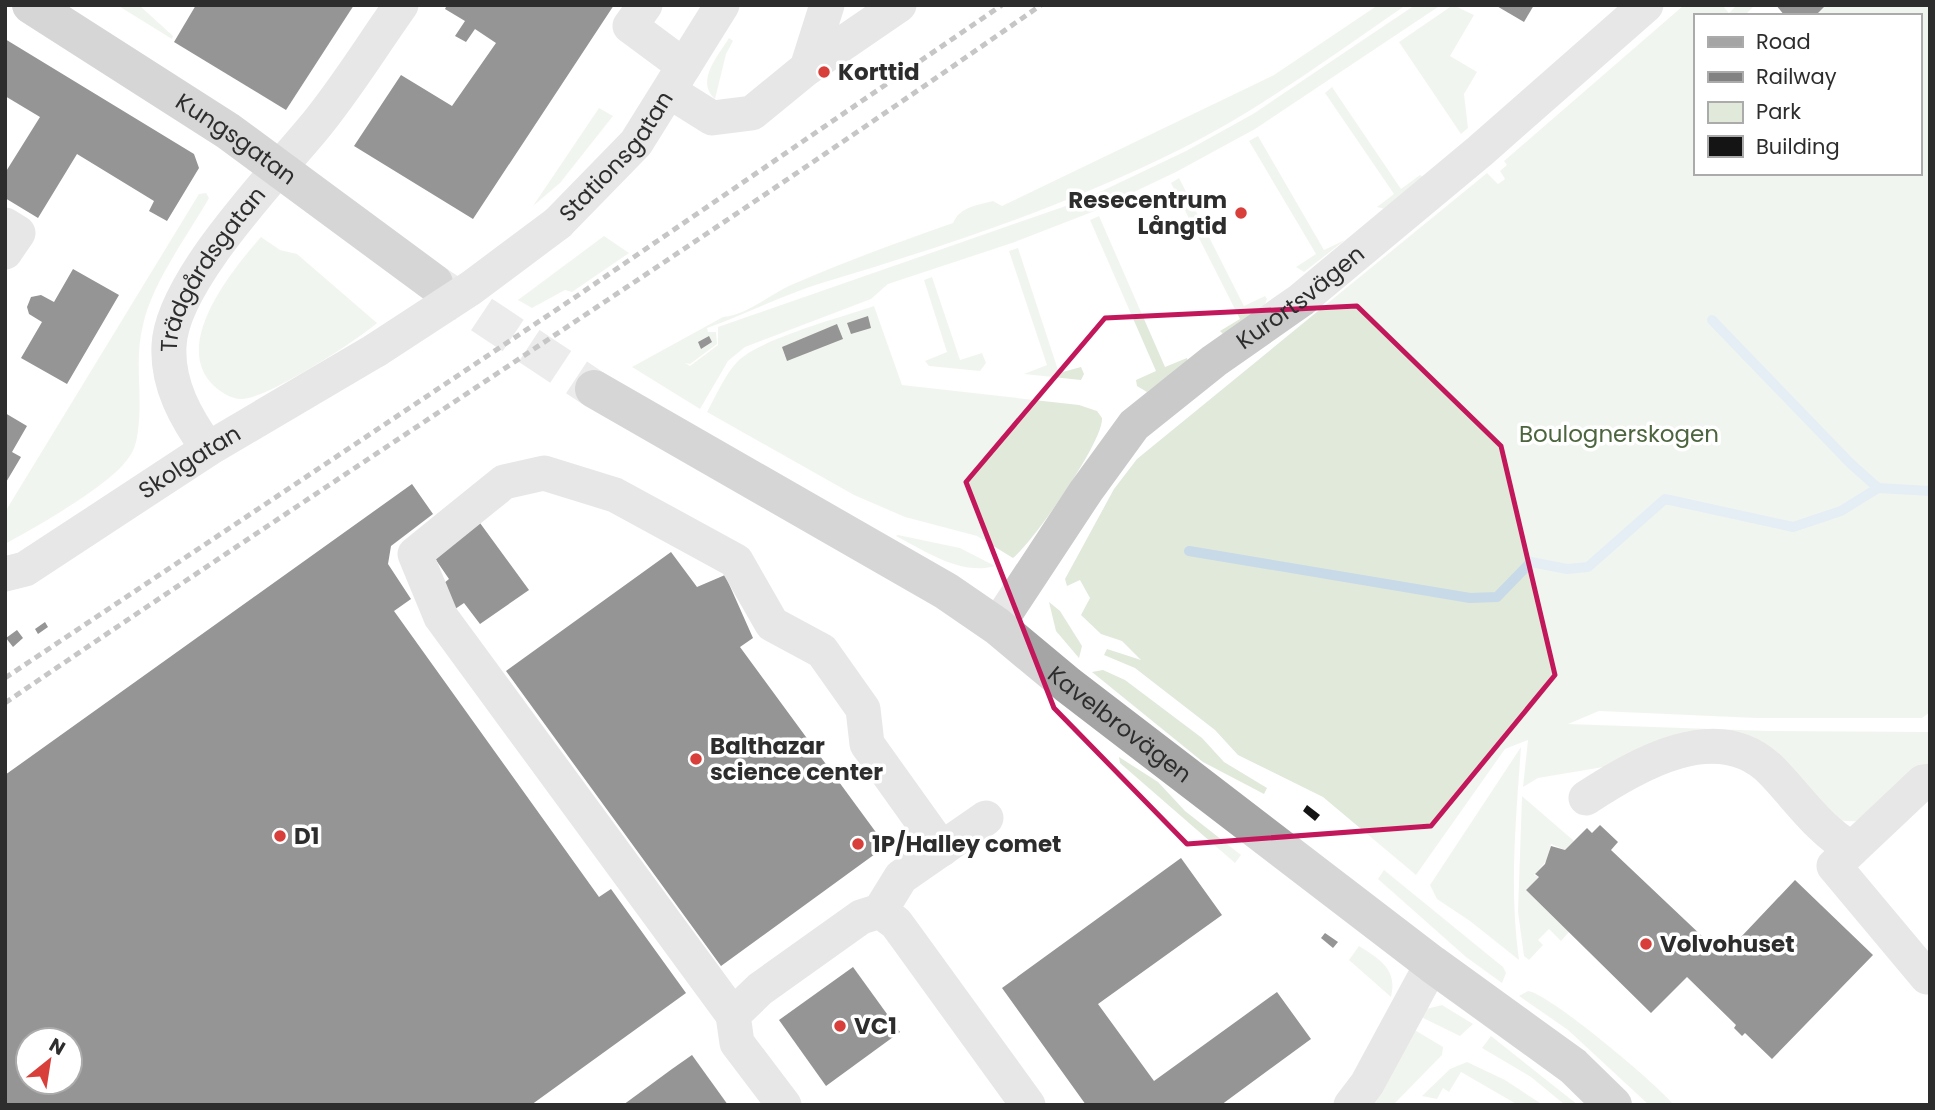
<svg xmlns="http://www.w3.org/2000/svg" width="1935" height="1110" font-family="Poppins,sans-serif">
  <rect width="100%" height="100%" fill="#fff"/>
  <!-- green -->
  <g fill="#e1e9db">
    <polygon points="117,5 139,5 173,36 172,39"/>
    <path d="M1378,5H1406C1333,55 1262,108 1183,148C1071,204 954,243 835,279C791,291 749,313 707,328L708,332H716L717,344L690,364L685,363L690,366L718,345V327L1083,200L1186,151L1253,114L1415,5H1441L1255,129L1176,172L1092,212L1015,242L888,284L871,299L745,347L728,361L700,409L632,367L723,317C747,315 769,295 791,285C844,262 898,242 953,223C960,207 977,205 993,201L1002,206L1274,75Z"/>
    <polygon points="1453,5 1474,15 1450,56 1477,72 1464,94 1468,128 1461,134 1399,42"/>
    <path d="M1684,5H1722L1729,13L1737,5H1755L1744,16H1695V173H1919V16H1815L1826,5H1930V712L1922,718H1756L1599,711L1568,724L1769,731L1930,732V766L1861,821C1816,825 1801,796 1776,765L1633,762L1538,778L1523,787L1528,740L1505,749L1416,875L1323,797L1238,755L1215,730L1135,668L1104,655L1107,649L1141,660L1122,641L1101,634L1081,615L1090,598L1080,580L1067,586L1065,579L1114,489L1137,459L1487,173L1498,184L1505,179L1500,171L1507,165L1504,161Z"/>
    <path d="M729,38L733,41L726,54L715,99C695,81 718,56 729,38Z"/>
    <polygon points="1332,87 1401,189 1420,175 1423,177 1385,209 1377,207 1394,194 1325,93"/>
    <polygon points="599,108 613,116 560,183 533,206"/>
    <polygon points="1258,136 1324,250 1345,240 1304,272 1296,267 1316,254 1249,141"/>
    <polygon points="1179,178 1244,306 1265,296 1267,299 1265,304 1224,335 1220,331 1240,319 1171,183"/>
    <path d="M206,193L209,198C188,235 152,283 143,325C134,360 143,395 138,430C137,441 134,452 127,460C107,487 36,527 5,544V512L199,194Z"/>
    <polygon points="1099,216 1165,367 1187,358 1188,362 1147,392 1137,386 1136,380 1156,371 1090,220"/>
    <polygon points="604,236 629,253 572,292 565,290 532,308 518,300"/>
    <path d="M261,237L280,250L297,254L377,323C355,342 270,397 243,399C232,400 221,392 214,386C170,345 233,269 261,237Z"/>
    <polygon points="1018,248 1059,373 1081,367 1084,374 1081,380 1024,374 1047,365 1009,251"/>
    <polygon points="932,277 960,360 982,353 986,363 980,371 929,366 925,361 947,352 924,280"/>
    <path d="M874,306L902,385L1079,405L1097,411L1102,418C1104,441 1033,542 1013,558L977,536L905,517L854,495L707,412C716,396 725,374 738,361C760,339 842,317 874,306Z"/>
    <path d="M898,535L960,548L995,566C961,576 925,551 896,536Z"/>
    <polygon points="1049,602 1060,611 1082,646 1079,658 1056,631"/>
    <polygon points="1103,670 1125,680 1202,738 1224,762 1267,788 1264,794 1203,762 1092,672"/>
    <path d="M1521,747C1516,819 1509,889 1519,960L1470,921L1437,899L1430,885Z"/>
    <polygon points="1119,757 1158,782 1185,811 1241,855 1235,863 1120,763"/>
    <polygon points="1522,796 1574,841 1565,850 1551,844 1547,860 1534,875 1539,877 1526,890 1569,932 1561,941 1549,929 1538,940 1543,945 1529,960 1524,956 1518,912"/>
    <polygon points="1384,870 1503,967 1506,973 1502,983 1466,957 1378,879"/>
    <path d="M1359,946C1380,959 1398,970 1391,997L1349,960Z"/>
    <path d="M1528,991C1550,994 1657,1084 1674,1105H1649L1568,1030L1519,996Z"/>
    <polygon points="1442,1005 1473,1024 1460,1036 1419,1016 1426,1009"/>
    <polygon points="1413,1029 1443,1047 1442,1055 1393,1105 1363,1105"/>
    <polygon points="1491,1036 1578,1105 1565,1105 1531,1077 1482,1048"/>
    <polygon points="1467,1062 1505,1080 1543,1105 1518,1105 1461,1072 1449,1092 1443,1088 1437,1099 1422,1096 1450,1069"/>
  </g>
  <g fill="none" stroke-linecap="round" stroke-linejoin="round">
    <!-- stream -->
    <g stroke="#c8d9e8" stroke-width="10">
      <polyline points="1712,320 1850,463 1878,488"/>
      <polyline points="1189,551 1470,598 1497,597 1531,562 1567,569 1588,567 1665,499 1793,527 1841,511 1878,488 1930,491"/>
    </g>
  </g>
  <!-- building -->
  <g fill="#141414" fill-rule="evenodd">
    <polygon points="196,5 354,5 286,110 174,42"/>
    <polygon points="447,5 614,5 473,219 354,146 401,75 452,106 496,43 475,29 466,42 455,36 465,21 445,9"/>
    <polygon points="1495,5 1534,5 1524,22"/>
    <polygon points="1776,5 1826,5 1815,16 1785,16"/>
    <polygon points="5,39 194,154 199,168 167,221 149,211 154,201 77,154 38,218 5,198 5,173 40,117 5,96"/>
    <polygon points="73,269 119,295 67,384 21,358 42,322 29,314 27,307 31,297 41,295 54,302"/>
    <polygon points="868,316 871,328 851,334 847,323"/>
    <polygon points="837,324 843,339 787,361 782,347"/>
    <polygon points="709,336 712,342 701,349 698,342"/>
    <polygon points="5,413 27,426 12,452 21,457 5,484"/>
    <path d="M412,484L433,514L391,546L388,564L411,599L394,611L599,897L611,889L686,993L531,1105H5V775ZM28,1040H70V1082H28Z"/>
    <polygon points="480,523 529,590 480,624 464,603 455,609 439,587 449,579 434,557"/>
    <polygon points="671,552 697,587 725,575 753,638 740,647 886,846 721,966 506,671"/>
    <polygon points="45,622 48,627 38,634 35,629"/>
    <polygon points="17,630 23,638 13,647 6,638"/>
    <polygon points="1307,805 1320,815 1315,821 1303,811"/>
    <polygon points="1600,825 1618,842 1611,850 1723,956 1795,880 1873,955 1772,1059 1745,1033 1742,1036 1734,1028 1736,1025 1687,977 1651,1013 1526,890 1539,877 1535,874 1545,864 1551,846 1565,850 1587,828 1592,833"/>
    <polygon points="1181,858 1222,915 1098,1004 1154,1081 1277,992 1311,1039 1221,1105 1086,1105 1002,988"/>
    <polygon points="1325,933 1338,942 1333,948 1321,938"/>
    <polygon points="853,967 900,1032 826,1086 779,1020"/>
    <polygon points="692,1055 728,1105 623,1105 672,1069"/>
  </g>
  <g fill="none" stroke-linecap="round" stroke-linejoin="round">
    <!-- major-tunnel -->
    <polyline stroke="#d5d5d5" stroke-width="38" stroke-dasharray="38 19" stroke-linecap="butt" points="434,283 594,389"/>
    <!-- minor -->
    <g stroke="#cacaca" stroke-width="35">
      <polyline points="645,5 630,26 684,66"/>
      <polyline points="807,68 827,5"/>
      <polyline points="669,91 712,118 752,113 807,68 899,5"/>
      <path id="s1" d="M558,223L636,143L722,5"/>
      <polyline points="5,225 18,233 5,252"/>
      <path id="s2" d="M208,449C186,418 167,385 169,346C171,283 271,179 311,131C344,92 371,47 401,5"/>
      <path id="s3" d="M5,574L25,569L208,449L376,350"/>
      <path id="s4" d="M997,626L1086,491L1134,425L1214,361L1301,300L1480,151L1646,5"/>
      <path d="M1586,798C1637,765 1718,716 1772,771C1799,799 1818,829 1852,849"/>
      <polyline points="880,911 901,877 986,818"/>
      <polyline points="1927,977 1834,866 1923,782 1930,781"/>
      <polyline points="733,1015 441,617 415,554 504,482 544,473 615,495 736,561 772,624 822,651 863,709 867,744 942,849"/>
      <polyline points="784,1105 737,1043 733,1015 760,989 861,917 880,911 896,923 907,938 1028,1105"/>
      <polyline points="1351,1105 1367,1084 1432,964"/>
    </g>
    <!-- major -->
    <g stroke="#a5a5a5" stroke-width="38">
      <path id="s5" d="M31,5L228,131L434,283"/>
      <path id="s6" d="M594,389L946,591L997,626L1068,685L1432,964L1573,1066L1613,1105"/>
    </g>
    <!-- rail -->
    <g stroke="#828282" stroke-width="5" stroke-dasharray="7 5" stroke-linecap="butt">
      <polyline points="5,678 577,296 1002,5"/>
      <path d="M5,703C349,468 700,244 1041,5"/>
    </g>
    <!-- minor-bridge -->
    <polyline stroke="#cacaca" stroke-width="35" points="376,350 471,288 558,223"/>
  </g>
  <!-- marked area -->
  <path d="M0 0H1935V1110H0ZM1357,306L1501,446L1555,675L1431,826L1187,844L1054,708L966,482L1105,318Z" fill="#fff" fill-opacity=".55" fill-rule="evenodd"/>
  <path fill="none" stroke="#c2185b" stroke-width="5" stroke-linejoin="round" d="M1357,306L1501,446L1555,675L1431,826L1187,844L1054,708L966,482L1105,318Z"/>
  <!-- markers -->
  <g fill="#d83f3a" stroke="#fff" stroke-width="2.5">
    <circle cx="824" cy="72" r="7"/>
    <circle cx="1241" cy="213" r="7"/>
    <circle cx="696" cy="759" r="7"/>
    <circle cx="280" cy="836" r="7"/>
    <circle cx="858" cy="844" r="7"/>
    <circle cx="1646" cy="944" r="7"/>
    <circle cx="840" cy="1026" r="7"/>
  </g>
  <g text-anchor="middle" stroke-width="7" stroke-linejoin="round" paint-order="stroke">
    <!-- poi labels -->
    <g font-size="23" font-weight="bold" fill="#2d2d2d" stroke="#fff" text-anchor="start">
      <text x="838" y="80">Korttid</text>
      <text x="1227" y="208" text-anchor="end">Resecentrum<tspan x="1227" dy="26">Långtid</tspan></text>
      <text x="710" y="754">Balthazar<tspan x="710" dy="26">science center</tspan></text>
      <text x="294" y="844">D1</text>
      <text x="872" y="852">1P/Halley comet</text>
      <text x="1660" y="952">Volvohuset</text>
      <text x="854" y="1034">VC1</text>
    </g>
    <!-- street labels -->
    <g font-size="23" fill="#2d2d2d" stroke="#fff">
      <text dy="8" stroke="none"><textPath href="#s5" startOffset="245">Kungsgatan</textPath></text>
      <text dy="8" stroke="none"><textPath href="#s1" startOffset="89">Stationsgatan</textPath></text>
      <text dy="8" stroke="none"><textPath href="#s2" startOffset="201">Trädgårdsgatan</textPath></text>
      <text dy="8" stroke="none"><textPath href="#s4" startOffset="453">Kurortsvägen</textPath></text>
      <text dy="8" stroke="none"><textPath href="#s3" startOffset="217">Skolgatan</textPath></text>
      <text dy="8" stroke="none"><textPath href="#s6" startOffset="625">Kavelbrovägen</textPath></text>
    </g>
    <!-- park labels -->
    <g font-size="23" fill="#4c653e" stroke="#fff">
      <text x="1619" y="442">Boulognerskogen</text>
    </g>
  </g>
  <!-- border -->
  <rect width="1935" height="1110" fill="none" stroke="#2d2d2d" stroke-width="14"/>
  <!-- legend -->
  <rect x="1694" y="14" width="228" height="161" fill="#ffffff" stroke="#ababab" stroke-width="2"/>
  <rect x="1708" y="37" width="35" height="10" fill="#a5a5a5" stroke="#ababab" stroke-width="2"/>
  <text x="1756" y="49" font-size="21" fill="#2d2d2d">Road</text>
  <rect x="1708" y="72" width="35" height="10" fill="#828282" stroke="#ababab" stroke-width="2"/>
  <text x="1756" y="84" font-size="21" fill="#2d2d2d">Railway</text>
  <rect x="1708" y="102" width="35" height="21" fill="#e1e9db" stroke="#ababab" stroke-width="2"/>
  <text x="1756" y="119" font-size="21" fill="#2d2d2d">Park</text>
  <rect x="1708" y="136" width="35" height="21" fill="#141414" stroke="#ababab" stroke-width="2"/>
  <text x="1756" y="154" font-size="21" fill="#2d2d2d">Building</text>
  <!-- north arrow -->
  <g transform="translate(49 1061) rotate(30)"><circle r="33" fill="#ffffff" stroke="#ababab" stroke-width="2"/>
  <path d="M0-5L12 26L0 18L-12 26Z" fill="#d83f3a"/>
  <text y="-10" font-size="19" font-weight="bold" text-anchor="middle" fill="#2d2d2d">N</text>
  </g>
</svg>
